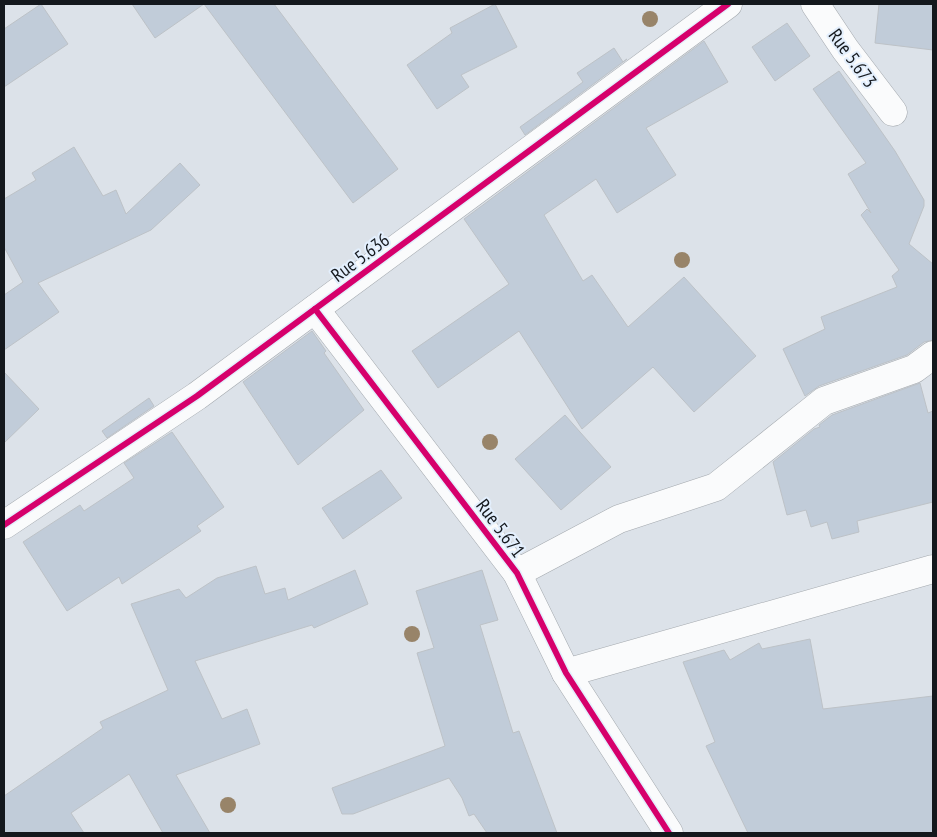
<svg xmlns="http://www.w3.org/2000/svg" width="937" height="837" font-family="'PT Sans Narrow',sans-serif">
  <rect width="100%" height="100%" fill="#dce2e9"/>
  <!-- building -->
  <g fill="#c1ccd9" stroke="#bdc2c7">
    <polygon points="41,4 68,44 4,87 4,29"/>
    <polygon points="132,4 204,4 155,38"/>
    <polygon points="204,4 274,4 398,169 353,203"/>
    <polygon points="495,4 517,47 461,75 469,87 437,109 407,65 452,33 450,28"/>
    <polygon points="879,4 933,4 933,50 875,43"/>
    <polygon points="787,23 810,56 775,81 752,47"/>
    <polygon points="704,41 728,82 646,128 676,175 617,213 596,179 544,215 583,281 592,275 628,327 684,277 756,356 694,412 653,367 582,429 519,331 438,388 412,351 509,284 464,219"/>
    <polygon points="614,48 623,62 627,59 525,135 520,127 583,82 577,73"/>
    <polygon points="839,71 895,151 924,200 924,206 909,244 933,264 933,340 924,342 907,355 819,386 805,396 783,349 825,329 821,317 897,287 892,276 899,270 861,215 867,209 871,213 848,174 866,163 813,89"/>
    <polygon points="74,147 103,196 116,190 126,214 180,163 200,185 151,230 38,283 59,312 4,350 4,295 23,282 4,247 4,199 36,180 32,173"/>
    <polygon points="312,331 326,351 324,353 364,410 298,465 243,382"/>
    <polygon points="4,372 39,409 4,443"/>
    <polygon points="920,383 928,413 933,411 933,502 857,521 859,532 832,539 827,522 811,527 806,510 787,515 773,462 814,429 820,427 819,425 832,415"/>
    <polygon points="149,398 154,406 107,438 102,431"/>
    <polygon points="565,415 611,467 561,510 515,459"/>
    <polygon points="172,432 224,507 197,526 201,531 122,584 119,577 67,611 23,542 80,505 84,511 134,478 124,463"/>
    <polygon points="381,470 402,498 343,539 322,508"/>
    <polygon points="256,566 265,594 285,588 288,600 355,570 368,604 314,628 312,625 195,661 222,719 247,709 260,744 176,775 210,833 163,833 129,774 71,813 84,833 4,833 4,796 103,728 100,722 168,690 131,604 179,589 186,598 217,578"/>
    <polygon points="482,570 498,620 480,625 513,733 519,731 557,833 487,833 474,814 469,816 462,798 449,778 353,814 342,814 332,788 445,746 417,653 434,648 416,591"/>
    <polygon points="810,639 823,709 933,696 933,833 748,833 706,746 715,742 683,662 724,650 730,660 759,643 762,649"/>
  </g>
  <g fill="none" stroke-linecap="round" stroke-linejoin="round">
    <!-- minor casing -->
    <g stroke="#a4a9ae" stroke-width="29">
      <g id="minor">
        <polyline points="815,4 845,49 893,112"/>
        <polyline points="315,309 517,573 566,673 669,833"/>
        <polyline points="4,525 197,396 728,4"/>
        <polyline points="517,573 619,519 716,487 824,401 914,369 933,355"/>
        <polyline points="566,673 933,569"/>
      </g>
    </g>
    <!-- minor -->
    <use href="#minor" stroke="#fafbfc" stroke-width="28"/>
    <!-- cycleway casing -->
    <g stroke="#e3effd" stroke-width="9">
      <g id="cycleway">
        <polyline points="315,309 517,573 566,673 669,833"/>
        <polyline points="4,525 197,396 728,4"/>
      </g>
    </g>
    <!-- cycleway -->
    <use href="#cycleway" stroke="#d6006c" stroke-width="6"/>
  </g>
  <!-- trees -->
  <g fill="#988469">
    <circle cx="650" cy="19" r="8"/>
    <circle cx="682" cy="260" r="8"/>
    <circle cx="490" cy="442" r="8"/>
    <circle cx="412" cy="634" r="8"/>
    <circle cx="228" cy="805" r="8"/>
  </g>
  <g text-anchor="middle" stroke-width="4" stroke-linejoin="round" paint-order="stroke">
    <!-- street labels -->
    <g font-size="19" fill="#14181d" stroke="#e3effd">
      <text transform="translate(853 58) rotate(54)" y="7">Rue 5.673</text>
      <text transform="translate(360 257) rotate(-37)" y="7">Rue 5.636</text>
      <text transform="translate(501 528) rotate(53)" y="7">Rue 5.671</text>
    </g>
  </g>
  <!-- border -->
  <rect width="937" height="837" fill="none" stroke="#14181d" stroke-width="10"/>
</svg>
